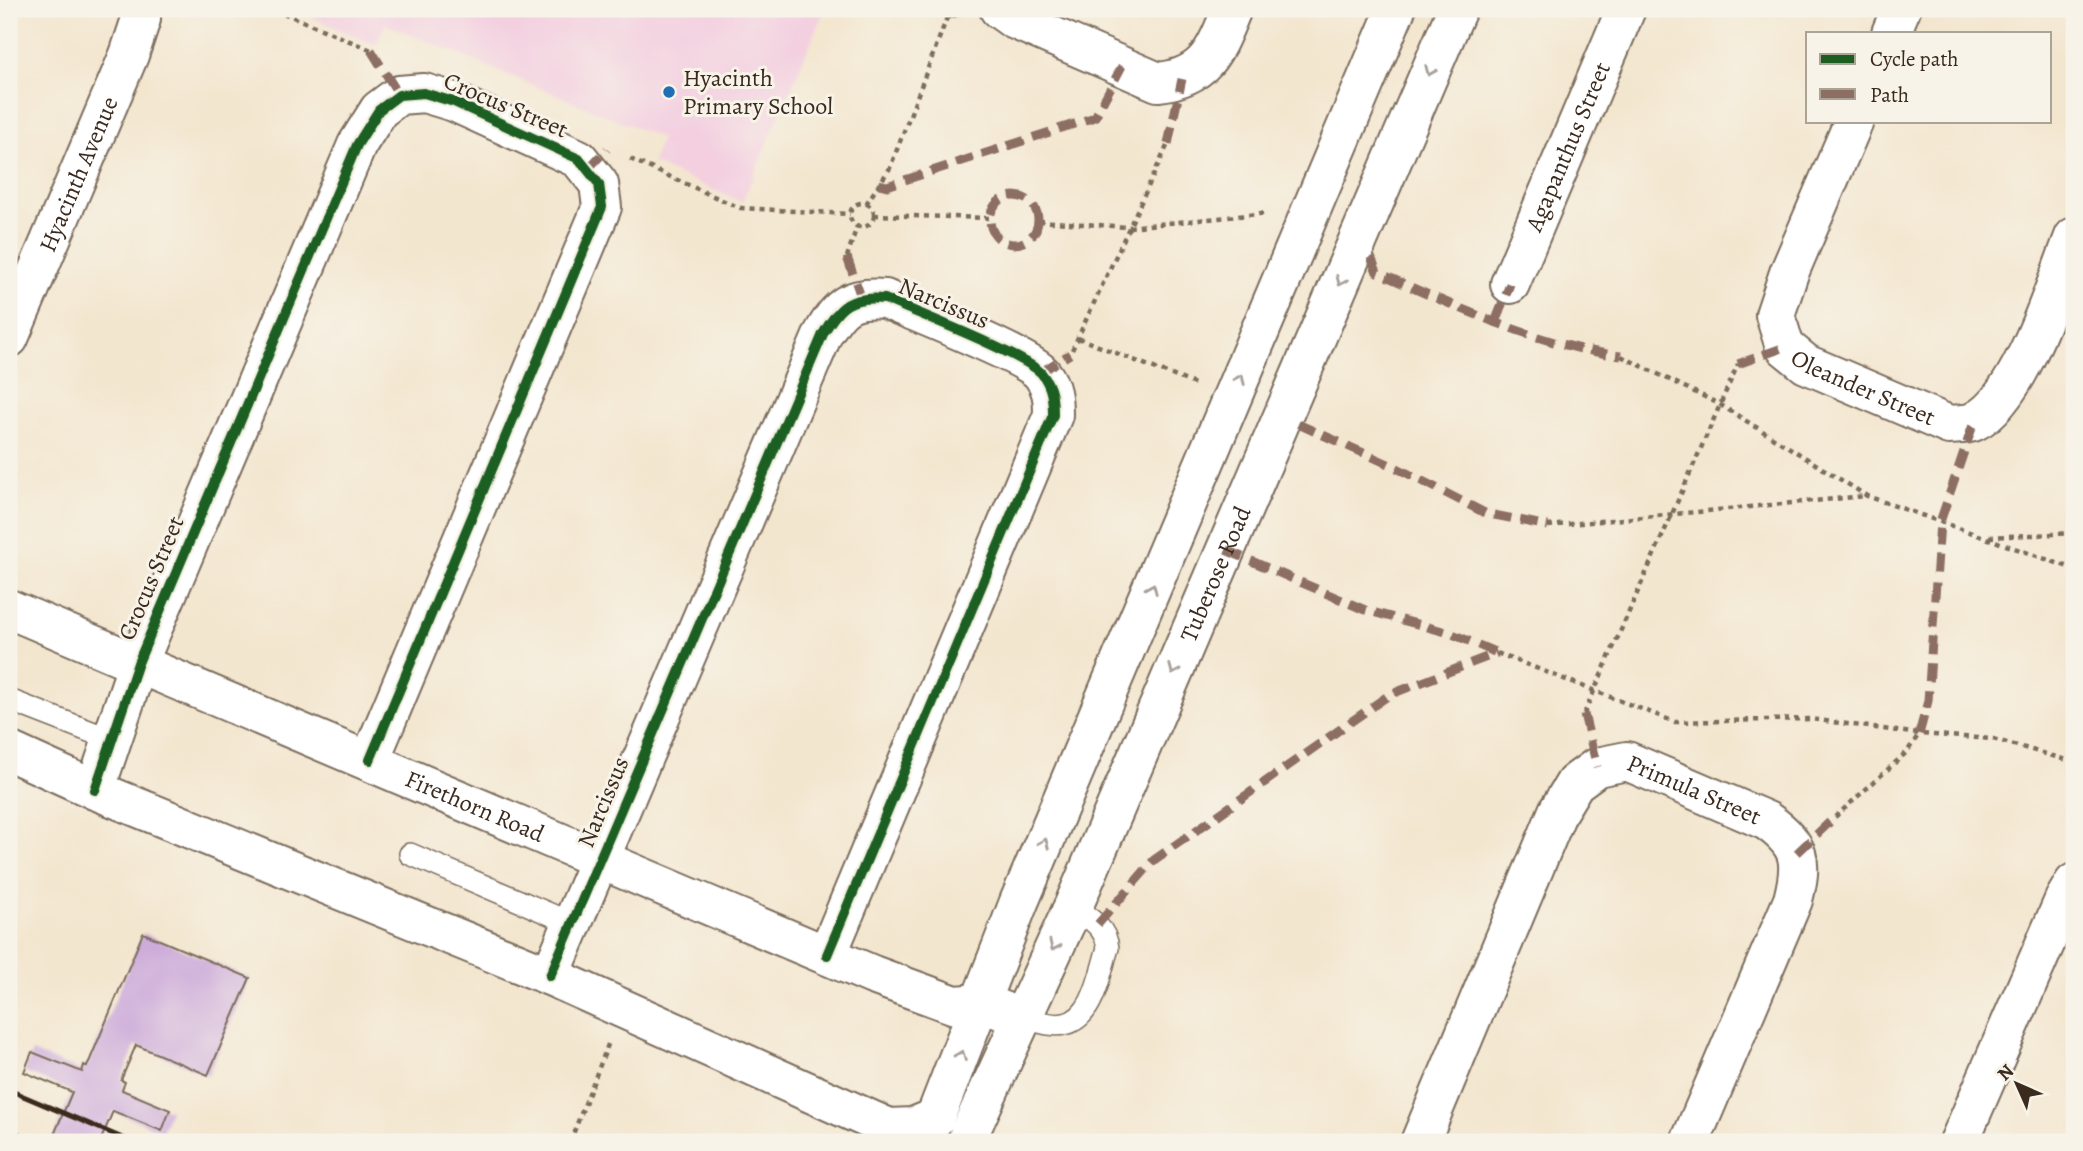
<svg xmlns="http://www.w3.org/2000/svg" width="2083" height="1151" font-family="Alegreya,serif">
  <rect width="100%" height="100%" fill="#f7f3e8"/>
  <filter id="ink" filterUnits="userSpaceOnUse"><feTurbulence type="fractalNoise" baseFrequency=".0143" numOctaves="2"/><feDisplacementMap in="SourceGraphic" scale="14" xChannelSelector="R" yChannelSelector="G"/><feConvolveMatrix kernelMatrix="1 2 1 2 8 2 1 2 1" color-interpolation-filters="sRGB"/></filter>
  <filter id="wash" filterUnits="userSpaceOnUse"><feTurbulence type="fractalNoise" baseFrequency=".00686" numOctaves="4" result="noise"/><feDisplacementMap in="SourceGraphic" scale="28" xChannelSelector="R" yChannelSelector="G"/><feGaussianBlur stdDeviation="1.57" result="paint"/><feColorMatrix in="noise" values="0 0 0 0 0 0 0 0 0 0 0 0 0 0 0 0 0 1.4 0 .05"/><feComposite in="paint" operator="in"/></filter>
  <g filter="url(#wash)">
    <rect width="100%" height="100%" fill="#f3e6cf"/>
    <!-- built -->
    <polygon fill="#f3cfe0" points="293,9 825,9 742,202 652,163 661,138 385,24 376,45"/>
    <g id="blocks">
      <!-- building -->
      <polygon fill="#cdabda" points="143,933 250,978 208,1075 136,1045 121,1080 125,1082 122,1090 170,1110 162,1131 113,1111 100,1142 51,1142 72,1092 24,1072 32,1052 82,1072 84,1065 87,1067"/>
    </g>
  </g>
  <g filter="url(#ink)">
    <use href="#blocks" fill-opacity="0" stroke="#7b6c5c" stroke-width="2"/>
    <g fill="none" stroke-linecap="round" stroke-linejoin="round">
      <!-- service casing -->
      <g stroke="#7b6c5c" stroke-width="24">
        <g id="service">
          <polyline points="9,700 112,740"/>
          <polyline points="410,854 573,924"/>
          <path d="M1021,1018C1033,1020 1052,1027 1064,1024C1094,1019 1100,972 1108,948C1106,927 1089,918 1073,907"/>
        </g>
      </g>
      <!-- minor casing -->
      <g stroke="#7b6c5c" stroke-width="42">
        <g id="minor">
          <path d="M999,9L1013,19L1158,82C1207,77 1215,50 1232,9"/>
          <polyline points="1891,33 1901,9"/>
          <path id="s1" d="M1854,121L1789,273L1775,315L1785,347L1806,364L1949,425C1957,424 1968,425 1975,421C2021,398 2055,285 2074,237"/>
          <path id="s2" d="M1510,284L1626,9"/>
          <path id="s3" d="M9,338L129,55L141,19V9"/>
          <path id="s4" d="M9,609L873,975L955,1005L982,1003L1003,1011"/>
          <polyline points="9,751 95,790 550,976 889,1128 913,1127 935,1118"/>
          <polyline points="95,790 138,663 357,145 379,110 399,95 424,93 454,102 579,159 599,184 602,207 370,760"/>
          <path d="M550,976L823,334C840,305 850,296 885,299C912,311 1028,356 1042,374C1052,387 1053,399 1053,415L827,955"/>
          <polyline points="935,1118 1019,902 1396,9"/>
          <path id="s5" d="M969,1134L1073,907L1457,9"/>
          <path id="s6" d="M1420,1142L1558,811L1575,783L1597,767L1627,761L1767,821C1801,845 1803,861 1793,900L1690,1142"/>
          <polyline points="1959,1142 2064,900 2074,883"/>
        </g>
      </g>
      <!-- path -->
      <g stroke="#7b6c5c" stroke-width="4.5" stroke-dasharray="5 5" stroke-linecap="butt">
        <polyline points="274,9 371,50"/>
        <polyline points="630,159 740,208 850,214"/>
        <circle cx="862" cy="215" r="12"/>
        <polyline points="866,204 890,168 948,15"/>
        <polyline points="874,215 989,218"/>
        <polyline points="1039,221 1128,227 1267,213"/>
        <polyline points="847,257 857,226"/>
        <polyline points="1078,338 1197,385"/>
        <polyline points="1072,350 1168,144"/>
        <polyline points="1621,356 1719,404 1867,496 2074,569"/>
        <polyline points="1548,526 1866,496"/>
        <polyline points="1989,537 2074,533"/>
        <polyline points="1497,653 1675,722 1811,719 1919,734 1993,739 2074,762"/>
        <polyline points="1584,714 1738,364"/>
        <polyline points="1835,817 1907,752 1919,734"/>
        <polyline points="570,1142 609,1042"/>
      </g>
      <!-- service -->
      <use href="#service" stroke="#fff" stroke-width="21"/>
      <!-- minor -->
      <use href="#minor" stroke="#fff" stroke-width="38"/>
      <!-- rail -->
      <g stroke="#3b2a1e" stroke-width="5">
        <polyline points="9,1090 132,1142"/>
        <polyline points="9,1130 37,1142"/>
      </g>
      <!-- quiet -->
      <g stroke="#8d6e63" stroke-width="9" stroke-dasharray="18 9" stroke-linecap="butt">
        <polyline points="948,15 970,9"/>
        <polyline points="371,50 399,95"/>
        <polyline points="1168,144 1182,79"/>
        <polyline points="588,169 607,149"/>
        <polyline points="879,184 887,186 1095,117 1122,66"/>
        <circle cx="1014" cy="220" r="24"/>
        <polyline points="847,257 861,297"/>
        <path d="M1371,257L1377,272C1452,305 1539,346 1621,356"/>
        <polyline points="1496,320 1510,284"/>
        <polyline points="1738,364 1785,347"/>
        <polyline points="1041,372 1070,354"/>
        <polyline points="1298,424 1393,466 1485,513 1548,526"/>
        <polyline points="1226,550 1365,610 1450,633 1497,653"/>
        <polyline points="1584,714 1597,767"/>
        <polyline points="1919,734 1928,701 1940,522 1974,422"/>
        <polyline points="1797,853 1835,817"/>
        <polyline points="1098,924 1154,860 1389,695 1497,653"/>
      </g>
      <!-- cycleway casing -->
      <g stroke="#f7f3e8" stroke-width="15">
        <g id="cycleway">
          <polyline points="95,790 138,663 357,145 379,110 399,95 424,93 454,102 579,159 599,184 602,207 370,760"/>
          <path d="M550,976L823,334C840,305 850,296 885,299C912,311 1028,356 1042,374C1052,387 1053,399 1053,415L827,955"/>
        </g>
      </g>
      <!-- cycleway -->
      <use href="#cycleway" stroke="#1b5e20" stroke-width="10"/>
    </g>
    <!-- one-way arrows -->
    <defs><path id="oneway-chevron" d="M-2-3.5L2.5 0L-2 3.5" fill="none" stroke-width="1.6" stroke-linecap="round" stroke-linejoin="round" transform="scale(1.75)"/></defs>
    <g stroke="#a79f9a">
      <use href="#oneway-chevron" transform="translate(1430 71) rotate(113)"/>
      <use href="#oneway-chevron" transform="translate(1341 281) rotate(113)"/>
      <use href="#oneway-chevron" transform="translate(1240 379) rotate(-67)"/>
      <use href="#oneway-chevron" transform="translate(1152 588) rotate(-67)"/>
      <use href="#oneway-chevron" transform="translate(1174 670) rotate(113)"/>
      <use href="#oneway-chevron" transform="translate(1044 843) rotate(-67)"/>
      <use href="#oneway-chevron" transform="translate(1054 946) rotate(115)"/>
      <use href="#oneway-chevron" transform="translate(961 1055) rotate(-68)"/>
    </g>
  </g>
  <!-- markers -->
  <circle fill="#1f6fb2" stroke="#f7f3e8" stroke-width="2.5" cx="669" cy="92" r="7"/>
  <g text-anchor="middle" stroke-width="6" stroke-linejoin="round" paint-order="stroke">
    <!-- poi labels -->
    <g font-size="24" fill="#3b2a1e" stroke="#f7f3e8" text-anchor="start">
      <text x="683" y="86">Hyacinth<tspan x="683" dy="28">Primary School</tspan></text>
    </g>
    <!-- street labels -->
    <g font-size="24" fill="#3b2a1e" stroke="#f7f3e8">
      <text transform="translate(506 105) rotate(23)" y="8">Crocus Street</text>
      <text dy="8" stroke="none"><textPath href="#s2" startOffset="149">Agapanthus Street</textPath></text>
      <text dy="8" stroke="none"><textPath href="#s3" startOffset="178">Hyacinth Avenue</textPath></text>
      <text transform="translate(944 303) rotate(23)" y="8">Narcissus</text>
      <text dy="8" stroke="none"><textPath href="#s1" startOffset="332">Oleander Street</textPath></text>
      <text dy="8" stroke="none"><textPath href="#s5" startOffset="612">Tuberose Road</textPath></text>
      <text transform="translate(151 578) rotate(-67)" y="8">Crocus Street</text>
      <text dy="8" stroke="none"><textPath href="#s6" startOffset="522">Primula Street</textPath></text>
      <text transform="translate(603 802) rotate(-67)" y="8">Narcissus</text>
      <text dy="8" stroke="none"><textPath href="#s4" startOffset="506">Firethorn Road</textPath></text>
    </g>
  </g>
  <!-- margin -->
  <rect width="2083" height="1151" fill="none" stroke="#f7f3e8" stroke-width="35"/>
  <!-- legend -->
  <rect x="1806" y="32" width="245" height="91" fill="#f7f3e8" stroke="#aca397" stroke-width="2"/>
  <rect x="1820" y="54" width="35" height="10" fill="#1b5e20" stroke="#aca397" stroke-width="2"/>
  <text x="1870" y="66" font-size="21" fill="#3b2a1e">Cycle path</text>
  <rect x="1820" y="89" width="35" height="10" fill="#8d6e63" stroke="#aca397" stroke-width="2"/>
  <text x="1870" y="102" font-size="21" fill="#3b2a1e">Path</text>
  <!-- north arrow -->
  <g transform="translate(2017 1084) rotate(315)" stroke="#f7f3e8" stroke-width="5" paint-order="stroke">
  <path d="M0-5L12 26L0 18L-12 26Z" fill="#3b2a1e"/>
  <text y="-10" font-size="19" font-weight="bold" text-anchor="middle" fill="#3b2a1e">N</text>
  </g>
</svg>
